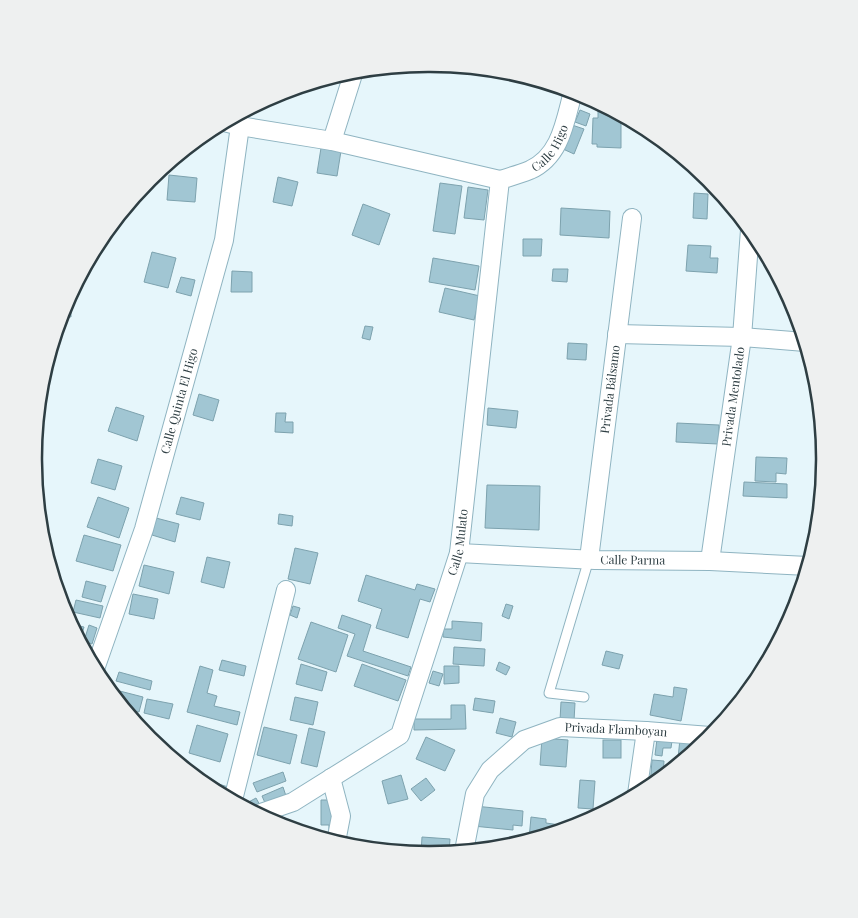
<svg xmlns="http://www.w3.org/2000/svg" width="858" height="918" font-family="'Playfair Display',serif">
  <rect width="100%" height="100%" fill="#e6f6fb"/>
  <!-- building -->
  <g fill="#a1c6d3" stroke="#7da2ae">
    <polygon points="598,109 609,109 621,116 621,148 597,147 597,144 592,144 593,118 598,118"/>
    <polygon points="580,110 590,114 586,126 575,122"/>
    <polygon points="572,125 584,129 574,154 563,149"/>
    <polygon points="321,148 341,151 337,176 317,173"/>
    <polygon points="169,175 197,178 195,202 167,200"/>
    <polygon points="278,177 298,182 292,206 273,202"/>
    <polygon points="440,183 462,186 455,234 433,231"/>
    <polygon points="468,187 488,190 484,220 464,218"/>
    <polygon points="694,193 708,194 707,219 693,218"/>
    <polygon points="363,204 390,214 379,245 352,235"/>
    <polygon points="561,208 610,211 609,238 560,235"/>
    <polygon points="523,239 542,239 541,256 523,256"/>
    <polygon points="688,245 711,246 710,258 718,258 717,273 686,271"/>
    <polygon points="152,252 176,258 168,288 144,282"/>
    <polygon points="433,258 479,266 475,290 429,282"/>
    <polygon points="553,269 568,269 567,282 552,281"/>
    <polygon points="232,271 252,272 252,292 231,292"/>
    <polygon points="181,277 195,280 191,296 176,292"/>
    <polygon points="445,288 480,296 474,320 439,312"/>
    <polygon points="66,304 71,305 71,317 61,316"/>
    <polygon points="365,326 373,327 370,340 362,338"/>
    <polygon points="568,343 587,344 586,360 567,359"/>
    <polygon points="199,394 219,400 213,421 193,415"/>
    <polygon points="116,407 144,416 137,441 108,431"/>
    <polygon points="488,408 518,411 516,428 487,425"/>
    <polygon points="276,413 286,413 285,422 293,422 293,433 275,432"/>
    <polygon points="677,423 719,425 718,444 676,442"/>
    <polygon points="756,457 787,458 786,474 776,473 776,482 755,481"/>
    <polygon points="98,459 122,466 115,490 91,483"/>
    <polygon points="744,482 787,484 787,498 743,496"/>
    <polygon points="487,485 540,486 539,530 485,528"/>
    <polygon points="98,497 129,508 119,538 87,527"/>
    <polygon points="181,497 204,503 200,520 176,514"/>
    <polygon points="279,514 293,516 292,526 278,524"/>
    <polygon points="156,518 179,524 175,542 152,535"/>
    <polygon points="84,535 121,545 113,571 76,561"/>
    <polygon points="295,548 318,553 310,584 288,579"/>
    <polygon points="207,557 230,562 224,588 201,582"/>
    <polygon points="144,565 174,572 169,594 139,586"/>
    <polygon points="366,575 415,590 417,584 435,589 430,602 420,599 408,638 376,628 382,609 358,601"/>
    <polygon points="86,581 106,586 101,602 82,597"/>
    <polygon points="133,594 158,599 154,619 129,614"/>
    <polygon points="76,600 103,606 100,618 73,612"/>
    <polygon points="506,604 513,606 509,619 502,616"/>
    <polygon points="293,606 300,608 297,618 290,615"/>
    <polygon points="342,615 371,625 363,651 411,667 408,676 347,656 355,634 338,628"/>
    <polygon points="452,621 482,623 481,641 443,637 443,629 452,629"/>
    <polygon points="311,622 348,635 336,672 298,659"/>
    <polygon points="71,624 84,627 80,641"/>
    <polygon points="89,625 97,628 92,644 84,641"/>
    <polygon points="454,647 485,649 484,666 453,664"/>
    <polygon points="606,651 623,655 619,669 602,665"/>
    <polygon points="222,660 246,666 244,676 219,670"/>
    <polygon points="499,662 510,667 506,675 496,670"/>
    <polygon points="301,664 327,672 322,691 296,684"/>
    <polygon points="362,664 406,680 398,701 354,686"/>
    <polygon points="200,666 213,670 207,693 217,696 214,706 240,712 237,725 187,712"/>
    <polygon points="444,666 459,666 459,683 444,684"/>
    <polygon points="433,671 443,674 439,686 429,683"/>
    <polygon points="119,672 152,681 150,690 116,681"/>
    <polygon points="674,687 687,689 681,721 650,715 654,694 673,697"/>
    <polygon points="108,688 143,697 139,712 125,709"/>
    <polygon points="295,697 318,702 313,725 290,720"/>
    <polygon points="475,698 495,701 493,713 473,710"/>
    <polygon points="147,699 173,704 169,719 144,713"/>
    <polygon points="561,702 575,703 574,721 560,720"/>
    <polygon points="451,705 465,705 466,729 414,730 414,719 451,719"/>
    <polygon points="500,718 516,722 512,737 496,733"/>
    <polygon points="197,725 228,734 220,762 189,753"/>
    <polygon points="264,727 297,735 290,764 257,755"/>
    <polygon points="309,728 325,732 317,767 301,763"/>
    <polygon points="426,737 455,750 445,771 416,759"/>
    <polygon points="542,738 568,740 566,767 540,765"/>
    <polygon points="657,739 672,741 671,748 663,748 662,756 655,755"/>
    <polygon points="680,739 705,741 684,759 678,758"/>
    <rect x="603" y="740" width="18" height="18"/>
    <polygon points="652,760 664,761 663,775 650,786"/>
    <polygon points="283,772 286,781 257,792 253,783"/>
    <polygon points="401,775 408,799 388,804 382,781"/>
    <polygon points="426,778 435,790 421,801 411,789"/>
    <polygon points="580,780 595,781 593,809 578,808"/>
    <polygon points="210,781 228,787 225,795 208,787"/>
    <polygon points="283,787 286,796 266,805 262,796"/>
    <polygon points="256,798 261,807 253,811 243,805"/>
    <polygon points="321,800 334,800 336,834 329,834 329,825 321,825"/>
    <polygon points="475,806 523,811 522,826 513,825 513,830 473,826"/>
    <polygon points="531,817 546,819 546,823 560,825 559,831 529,839"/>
    <polygon points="422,837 450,839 449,852 431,854 421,853"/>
  </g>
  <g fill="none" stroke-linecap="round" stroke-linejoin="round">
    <!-- lane casing -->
    <g stroke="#8fb4c1" stroke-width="11">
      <polyline id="lane" points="584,697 549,693 589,559"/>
    </g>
    <!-- street casing -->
    <g stroke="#8fb4c1" stroke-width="20">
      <g id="street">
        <polyline points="224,122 240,126 332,141 500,180"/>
        <polyline points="332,141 354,71"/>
        <path id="s1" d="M500,180C510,177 520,174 530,170C561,156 565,121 573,92"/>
        <polyline points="617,334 742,337 805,342"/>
        <path id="s2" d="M459,553L595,560L710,561L808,566"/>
        <path id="s3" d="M589,559L632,218"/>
        <path id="s4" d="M710,561L742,337L750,230"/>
        <path id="s5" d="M95,669L144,529L224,240L240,126"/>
        <polyline points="331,778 341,816 336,842"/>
        <polyline points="637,794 646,731"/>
        <polyline points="233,800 286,590"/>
        <path id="s6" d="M258,814L293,802L400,735L459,553L500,180"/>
        <path id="s7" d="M464,851L475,794L490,770L524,740L560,727L646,731L710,736"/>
      </g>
    </g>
    <!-- lane -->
    <use href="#lane" stroke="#fff" stroke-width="9"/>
    <!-- street -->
    <use href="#street" stroke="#fff" stroke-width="18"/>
  </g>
  <g text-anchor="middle" stroke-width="4" stroke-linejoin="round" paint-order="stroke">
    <!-- street labels -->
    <g font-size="12" fill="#2e3e43" stroke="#fff">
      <text dy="4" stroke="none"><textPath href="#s1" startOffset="62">Calle Higo</textPath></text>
      <text dy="4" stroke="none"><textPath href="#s3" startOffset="171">Privada Bálsamo</textPath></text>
      <text dy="4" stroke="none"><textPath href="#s4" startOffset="166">Privada Mentolado</textPath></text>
      <text dy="4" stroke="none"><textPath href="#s5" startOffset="281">Calle Quinta El Higo</textPath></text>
      <text dy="4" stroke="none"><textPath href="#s6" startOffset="365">Calle Mulato</textPath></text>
      <text dy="4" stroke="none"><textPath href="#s2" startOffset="174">Calle Parma</textPath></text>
      <text dy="4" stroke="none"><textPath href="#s7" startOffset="226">Privada Flamboyan</textPath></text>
    </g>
  </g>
  <!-- crop -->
  <path d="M0 0H858V918H0ZM428 72H430A386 386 0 0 1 816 458V460A386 386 0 0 1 430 846H428A386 386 0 0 1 42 460V458A386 386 0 0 1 428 72Z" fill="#eef0f0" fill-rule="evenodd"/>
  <path fill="none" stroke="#2e3e43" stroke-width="2.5" d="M428 72H430A386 386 0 0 1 816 458V460A386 386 0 0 1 430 846H428A386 386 0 0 1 42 460V458A386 386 0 0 1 428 72Z"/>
</svg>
